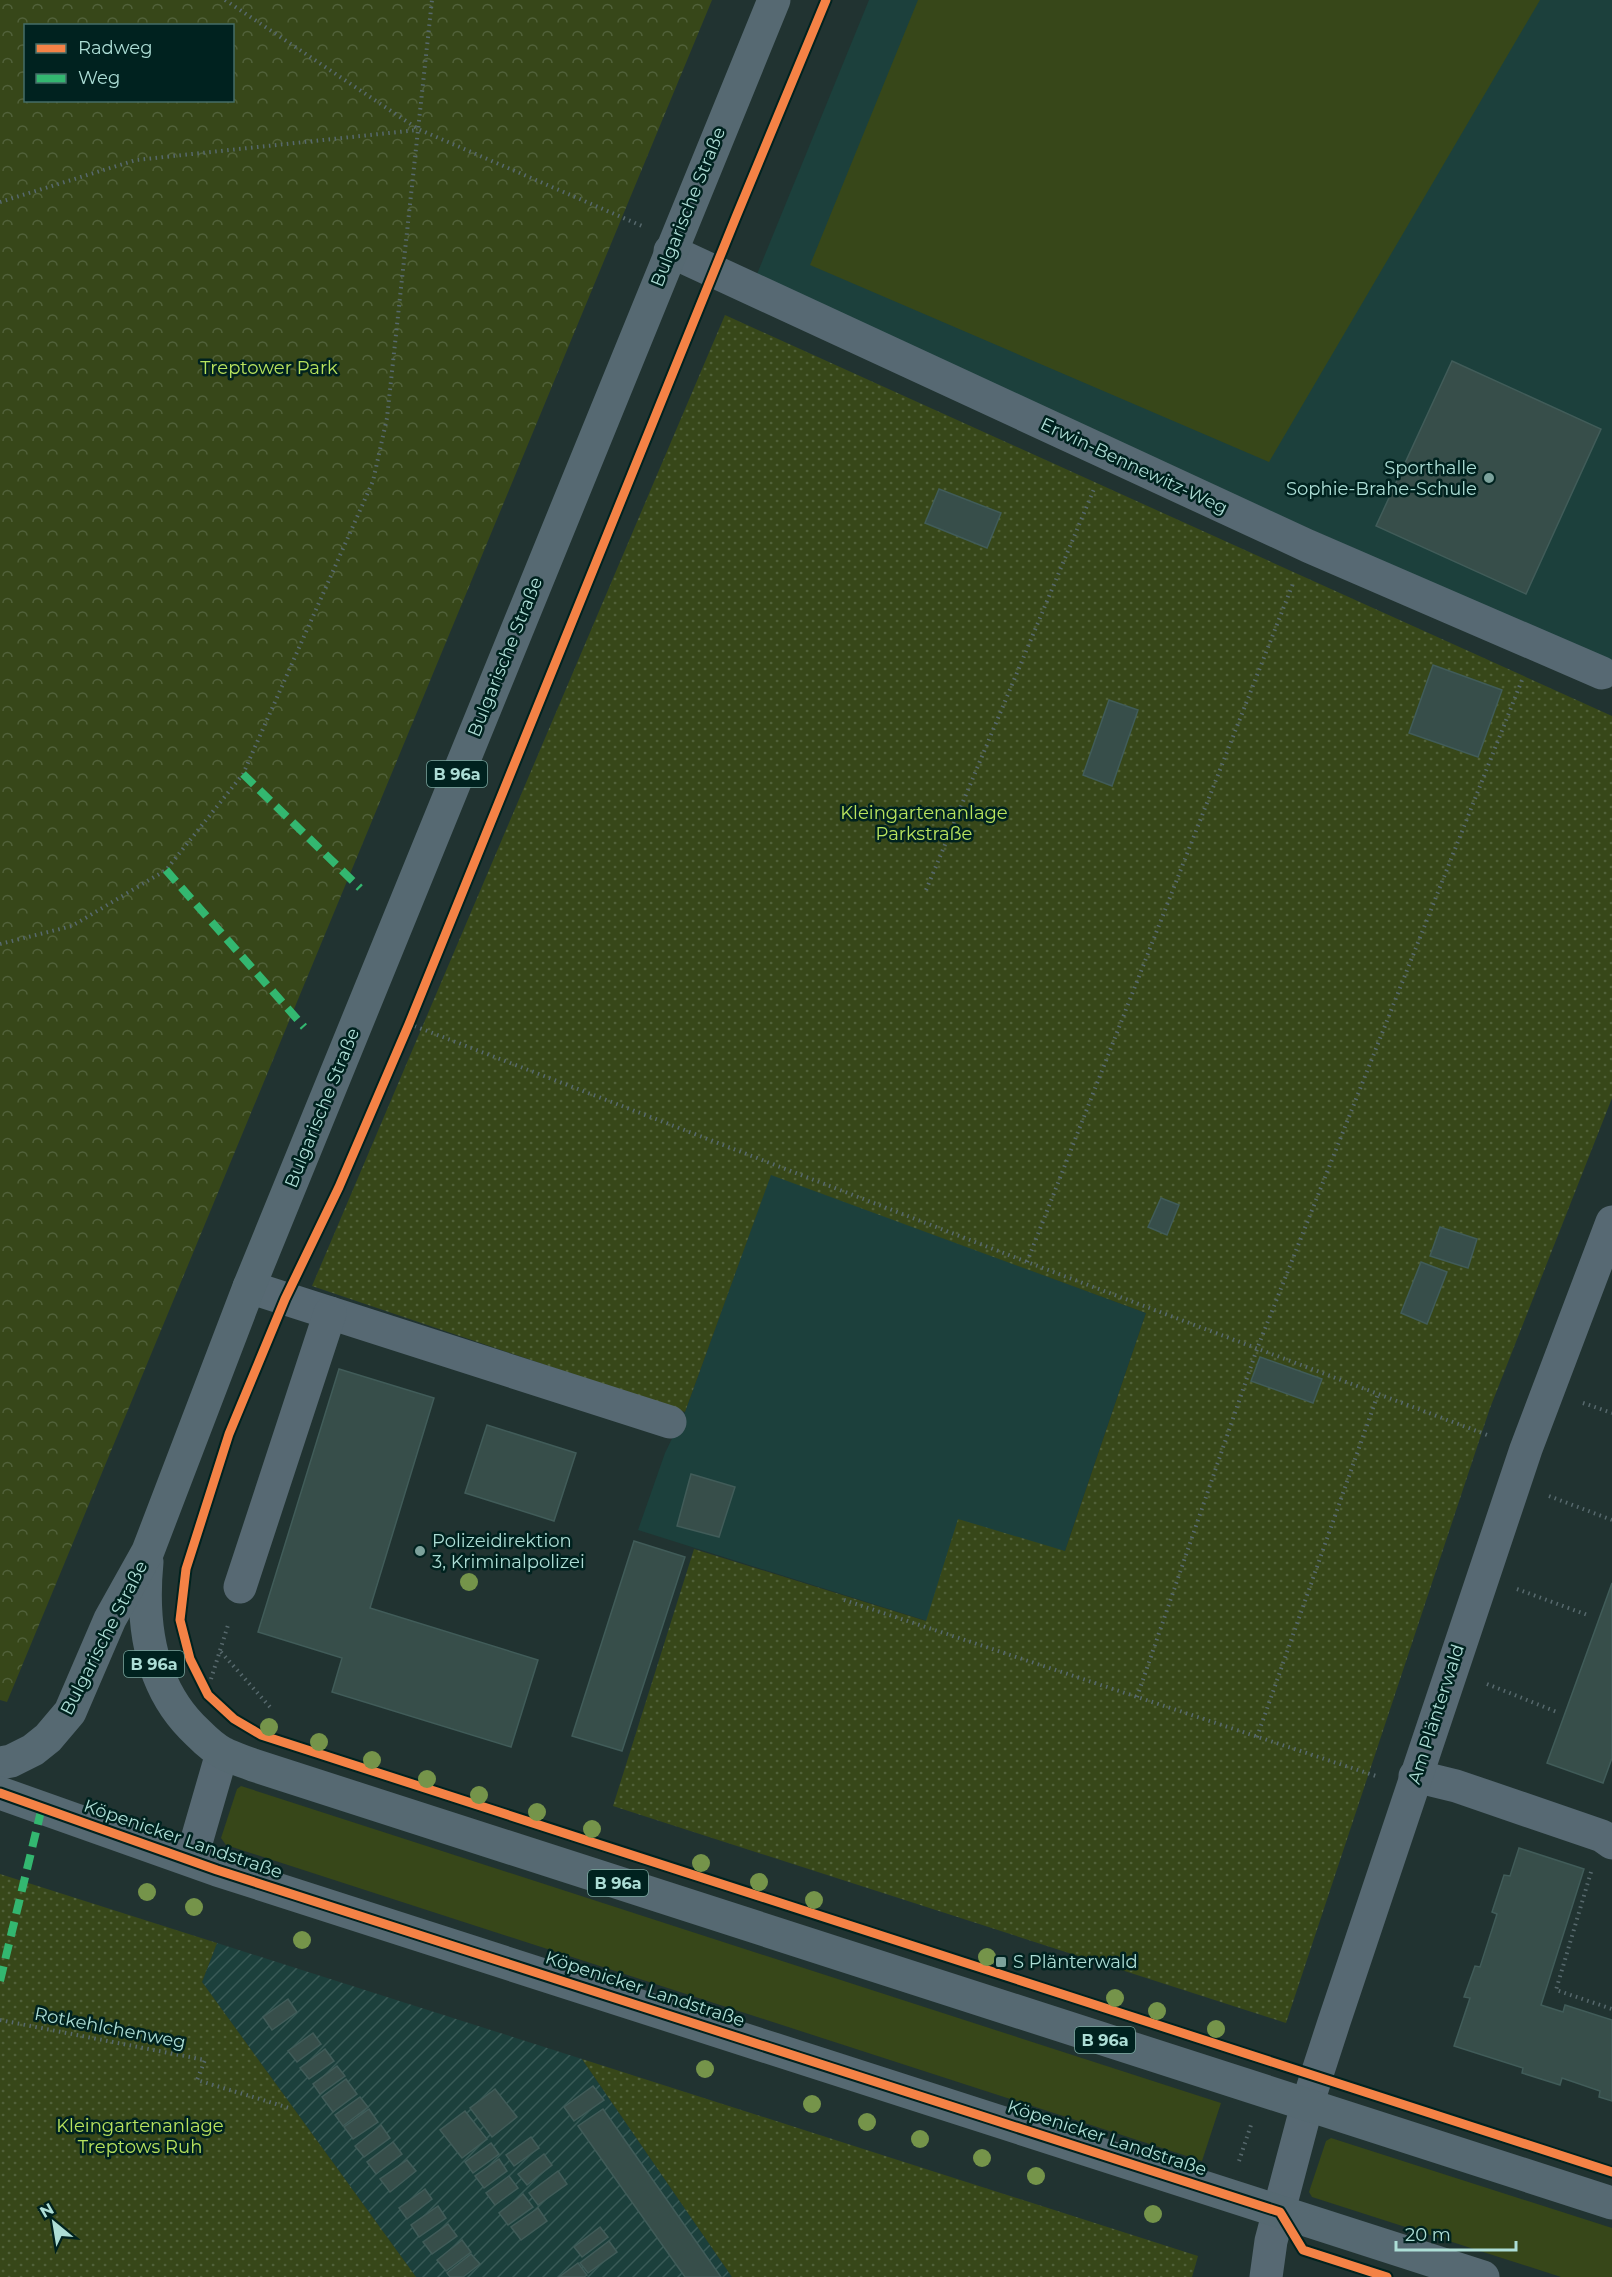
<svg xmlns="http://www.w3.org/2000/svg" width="1612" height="2277" font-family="Montserrat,sans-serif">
  <defs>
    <pattern id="industrial-furrows" width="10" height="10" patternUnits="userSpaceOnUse" patternTransform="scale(1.5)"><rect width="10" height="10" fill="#1c403c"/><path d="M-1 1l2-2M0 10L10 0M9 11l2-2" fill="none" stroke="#3a5b57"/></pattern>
    <pattern id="park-crowns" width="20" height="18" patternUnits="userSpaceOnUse" patternTransform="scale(1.5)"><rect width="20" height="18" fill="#374719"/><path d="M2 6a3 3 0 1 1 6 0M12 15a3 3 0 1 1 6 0" fill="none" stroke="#51613a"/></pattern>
    <pattern id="garden-dots" width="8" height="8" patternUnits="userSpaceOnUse" patternTransform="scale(1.5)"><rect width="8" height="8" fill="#374719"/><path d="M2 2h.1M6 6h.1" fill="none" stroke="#51613a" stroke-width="1.8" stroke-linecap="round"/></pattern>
  </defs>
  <rect width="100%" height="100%" fill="#213331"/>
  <!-- built -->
  <g fill="#1c403c">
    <polygon points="869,0 1612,0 1612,665 755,279"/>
    <polygon points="771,1174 1146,1313 1065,1551 927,1621 638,1530 665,1453 685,1412"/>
  </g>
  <!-- industrial -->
  <polygon fill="url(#industrial-furrows)" points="217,1943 582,2059 732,2277 416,2277 202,1982"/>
  <!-- grass -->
  <g fill="#374719">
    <polygon points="918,0 1540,0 1269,462 810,265"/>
    <polygon points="241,1786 1221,2103 1202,2161 226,1845 221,1838 237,1789"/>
    <polygon points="1331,2138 1612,2228 1612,2277 1561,2277 1312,2197 1309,2192 1326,2141"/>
  </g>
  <!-- park -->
  <path fill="url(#park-crowns)" fill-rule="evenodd" d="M0,0H712L7,1702L0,1700ZM26,26H232V100H26Z"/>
  <!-- garden -->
  <g fill="url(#garden-dots)">
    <polygon points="725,315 1612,716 1612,1098 1490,1408 1286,2023 613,1806 694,1549 926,1621 958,1519 1065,1551 1146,1313 771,1175 685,1412 312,1286"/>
    <polygon points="0,1874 217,1943 202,1982 416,2277 0,2277"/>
    <polygon points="582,2059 1198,2256 1192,2277 732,2277"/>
  </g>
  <!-- building -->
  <g fill="#374e4a" stroke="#415c59" stroke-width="1.5">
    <polygon points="1452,361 1601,429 1526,594 1376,526"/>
    <polygon points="939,489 1001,513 987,548 925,523"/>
    <polygon points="1433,665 1502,690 1478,757 1409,733"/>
    <polygon points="1109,700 1138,710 1112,786 1083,775"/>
    <polygon points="1161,1198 1179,1205 1167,1235 1148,1227"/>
    <polygon points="1440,1227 1477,1239 1468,1268 1430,1256"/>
    <polygon points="1421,1262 1447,1272 1427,1324 1401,1313"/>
    <polygon points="1260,1357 1322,1379 1313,1403 1251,1381"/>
    <polygon points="339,1369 434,1398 370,1608 538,1660 511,1747 332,1692 342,1658 258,1632"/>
    <polygon points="487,1425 576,1453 554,1521 465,1493"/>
    <polygon points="691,1474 735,1487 719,1537 677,1526"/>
    <polygon points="634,1541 685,1557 622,1751 572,1736"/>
    <polygon points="1612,1583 1612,1758 1603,1783 1547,1763"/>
    <polygon points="1519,1848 1584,1869 1541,2005 1563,2012 1565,2005 1612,2020 1612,2101 1599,2097 1600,2091 1562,2078 1560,2085 1522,2073 1523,2068 1454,2046 1470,1998 1464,1997 1475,1966 1480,1967 1497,1914 1492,1912 1504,1875 1510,1876"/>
    <polygon points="288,1999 297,2012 272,2030 263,2017"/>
    <polygon points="313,2033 321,2044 297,2062 288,2051"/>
    <polygon points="325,2049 334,2061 309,2079 300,2068"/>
    <polygon points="337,2066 345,2076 320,2094 313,2084"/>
    <polygon points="346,2079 357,2094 333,2112 322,2097"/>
    <polygon points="593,2086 604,2100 574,2121 564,2107"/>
    <polygon points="495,2089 517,2117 492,2137 470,2108"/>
    <polygon points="360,2097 368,2107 343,2126 335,2115"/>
    <polygon points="369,2109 378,2122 353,2139 344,2127"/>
    <polygon points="603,2109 721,2277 685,2277 578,2126"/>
    <polygon points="465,2111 487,2139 462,2158 440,2130"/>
    <polygon points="381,2125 390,2138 364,2157 355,2146"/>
    <polygon points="531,2137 539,2148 514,2166 506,2155"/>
    <polygon points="393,2142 402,2154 376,2174 367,2162"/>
    <polygon points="491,2143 499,2154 473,2173 465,2162"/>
    <polygon points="544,2154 552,2165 527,2185 518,2174"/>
    <polygon points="499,2159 507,2171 484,2188 475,2176"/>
    <polygon points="407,2160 416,2171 390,2192 380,2179"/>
    <polygon points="558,2171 567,2184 538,2205 529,2193"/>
    <polygon points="509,2176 518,2188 495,2205 486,2193"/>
    <polygon points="425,2189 432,2199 407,2219 399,2208"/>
    <polygon points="523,2194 533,2207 508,2225 499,2213"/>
    <polygon points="438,2206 446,2218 419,2237 411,2225"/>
    <polygon points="538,2208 547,2221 521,2240 511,2227"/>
    <polygon points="448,2224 457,2236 432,2254 423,2242"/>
    <polygon points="600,2227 608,2237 582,2257 574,2247"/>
    <polygon points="462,2240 471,2252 446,2271 437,2260"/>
    <polygon points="609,2241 617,2252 588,2273 580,2263"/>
    <polygon points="471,2254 480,2264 463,2277 450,2277 447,2273"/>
    <polygon points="578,2263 587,2275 584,2277 559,2277"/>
  </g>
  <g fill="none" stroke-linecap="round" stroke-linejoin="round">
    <!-- path -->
    <g stroke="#57696d" stroke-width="4" stroke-dasharray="1.5 4.5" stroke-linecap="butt">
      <polyline points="225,0 418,129 642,226"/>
      <polyline points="0,202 136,160 417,130"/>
      <polyline points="926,890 1094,489"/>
      <polyline points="0,944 72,926 166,870 243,774 373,481 387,418 432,0"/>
      <polyline points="409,1024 1027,1262 1490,1436"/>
      <polyline points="1027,1262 1294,581"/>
      <polyline points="1583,1403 1612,1413"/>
      <polyline points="1549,1496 1612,1520"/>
      <polyline points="1517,1589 1590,1616"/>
      <polyline points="844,1600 1376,1776"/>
      <polyline points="221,1652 270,1707"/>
      <polyline points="211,1679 229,1622"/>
      <polyline points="1487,1684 1557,1712"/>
      <polyline points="1137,1697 1257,1349 1522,680"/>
      <polyline points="1257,1737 1378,1394"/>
      <polyline points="1591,1872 1556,1990 1612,2009"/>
      <polyline points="0,2020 205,2060 197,2080 289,2108"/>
      <polyline points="1239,2161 1251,2125"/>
    </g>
    <!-- minor -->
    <g stroke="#576973" stroke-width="33">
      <polyline points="670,251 1308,546 1602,673"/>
      <polyline points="249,1287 670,1422"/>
      <polyline points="240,1587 330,1313"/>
      <polyline points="1415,1776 1456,1786 1602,1836 1612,1843"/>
      <polyline points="191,1860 222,1753"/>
      <polyline points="1266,2277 1271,2241 1307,2105 1334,2022 1526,1449 1612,1222"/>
    </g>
    <!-- major -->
    <g stroke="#566972" stroke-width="33">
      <path d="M147,1562C141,1624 149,1688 198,1733C205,1740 213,1748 223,1753C232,1758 243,1761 253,1765L1612,2203"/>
      <polyline points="0,1763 11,1761 33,1750 48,1738 70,1712 110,1619 148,1551 249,1287 774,0"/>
      <polyline points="0,1793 217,1870 1483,2277"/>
    </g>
    <!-- quiet -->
    <g stroke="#33b770" stroke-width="8" stroke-dasharray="15 8" stroke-linecap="butt">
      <polyline points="243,774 360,888"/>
      <polyline points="166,870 304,1027"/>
      <polyline points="0,1981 42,1807"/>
    </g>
    <!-- cycleway casing -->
    <g stroke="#00221f" stroke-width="13">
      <g id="cycleway">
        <polyline points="826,0 736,217 409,1024 339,1187 285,1299 229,1434 186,1569 180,1620 190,1659 208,1695 234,1719 261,1735 1612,2172"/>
        <polyline points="0,1793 217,1870 1280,2212 1303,2250 1387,2277"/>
      </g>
    </g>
    <!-- cycleway -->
    <use href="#cycleway" stroke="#f48246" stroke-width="9"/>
  </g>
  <!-- trees -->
  <g fill="#75944a">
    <circle cx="469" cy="1582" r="9"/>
    <circle cx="269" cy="1727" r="9"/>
    <circle cx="319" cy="1742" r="9"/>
    <circle cx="372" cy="1760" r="9"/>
    <circle cx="427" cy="1779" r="9"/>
    <circle cx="479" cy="1795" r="9"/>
    <circle cx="537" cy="1812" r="9"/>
    <circle cx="592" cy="1829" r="9"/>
    <circle cx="701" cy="1863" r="9"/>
    <circle cx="759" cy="1882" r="9"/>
    <circle cx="147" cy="1892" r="9"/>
    <circle cx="814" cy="1900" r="9"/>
    <circle cx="194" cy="1907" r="9"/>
    <circle cx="302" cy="1940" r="9"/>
    <circle cx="987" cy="1957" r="9"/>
    <circle cx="1115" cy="1998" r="9"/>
    <circle cx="1157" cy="2011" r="9"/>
    <circle cx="1216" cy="2029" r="9"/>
    <circle cx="705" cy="2069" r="9"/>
    <circle cx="812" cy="2104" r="9"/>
    <circle cx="867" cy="2122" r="9"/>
    <circle cx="920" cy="2139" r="9"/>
    <circle cx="982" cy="2158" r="9"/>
    <circle cx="1036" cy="2176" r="9"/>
    <circle cx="1153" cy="2214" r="9"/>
  </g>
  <!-- markers -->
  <g fill="#7ca29c" stroke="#00221f" stroke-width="2">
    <circle cx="1489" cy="478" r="6"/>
    <circle cx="420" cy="1551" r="6"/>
    <rect x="995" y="1956" width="12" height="12" rx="3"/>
  </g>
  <g text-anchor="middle" stroke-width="5" stroke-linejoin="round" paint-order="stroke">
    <!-- shield labels -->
    <g fill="#00221f" stroke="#79a69f" stroke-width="1.5">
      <rect x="427" y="761" width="60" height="26" rx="4.5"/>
      <rect x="124" y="1651" width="60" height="26" rx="4.5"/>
      <rect x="588" y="1870" width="60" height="26" rx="4.5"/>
      <rect x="1075" y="2027" width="60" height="26" rx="4.5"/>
    </g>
    <g font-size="16" font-weight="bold" fill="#added6">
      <text x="457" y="780">B 96a</text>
      <text x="154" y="1670">B 96a</text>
      <text x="618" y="1889">B 96a</text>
      <text x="1105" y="2046">B 96a</text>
    </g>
    <!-- street labels -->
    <g font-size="18" fill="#added6" stroke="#00221f">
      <text transform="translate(688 207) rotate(-68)" y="6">Bulgarische Straße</text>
      <text transform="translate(1134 466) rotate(25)" y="6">Erwin-Bennewitz-Weg</text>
      <text transform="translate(505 657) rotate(-68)" y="6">Bulgarische Straße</text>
      <text transform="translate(322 1108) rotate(-68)" y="6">Bulgarische Straße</text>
      <text transform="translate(104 1638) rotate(-63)" y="6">Bulgarische Straße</text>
      <text transform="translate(1436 1714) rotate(-72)" y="6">Am Plänterwald</text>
      <text transform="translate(183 1839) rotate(19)" y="6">Köpenicker Landstraße</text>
      <text transform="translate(645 1989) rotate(18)" y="6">Köpenicker Landstraße</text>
      <text transform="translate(110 2028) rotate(11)" y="6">Rotkehlchenweg</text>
      <text transform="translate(1107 2138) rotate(18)" y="6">Köpenicker Landstraße</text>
    </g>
    <!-- park labels -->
    <g font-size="18" fill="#b9e45e" stroke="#00221f">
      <text x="269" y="374">Treptower Park</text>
      <text x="924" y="819">Kleingartenanlage<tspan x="924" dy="21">Parkstraße</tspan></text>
      <text x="140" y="2132">Kleingartenanlage<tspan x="140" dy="21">Treptows Ruh</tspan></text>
    </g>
    <!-- poi labels -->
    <g font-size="18" fill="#added6" stroke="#00221f" text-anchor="start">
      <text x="1477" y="474" text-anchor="end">Sporthalle<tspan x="1477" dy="21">Sophie-Brahe-Schule</tspan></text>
      <text x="432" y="1547">Polizeidirektion<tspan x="432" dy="21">3, Kriminalpolizei</tspan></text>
      <text x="1013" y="1968">S Plänterwald</text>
    </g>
  </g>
  <!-- legend -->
  <rect x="24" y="24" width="210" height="78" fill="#00221f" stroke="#456d68" stroke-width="1.5"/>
  <rect x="36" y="44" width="30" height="9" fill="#f48246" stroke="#456d68" stroke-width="1.5"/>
  <text x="78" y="54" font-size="18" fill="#added6">Radweg</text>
  <rect x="36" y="74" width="30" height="9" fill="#33b770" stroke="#456d68" stroke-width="1.5"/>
  <text x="78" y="84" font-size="18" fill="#added6">Weg</text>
  <!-- north arrow -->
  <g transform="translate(54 2223) rotate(330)" stroke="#00221f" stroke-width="4.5" paint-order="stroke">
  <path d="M0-4.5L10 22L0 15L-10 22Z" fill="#added6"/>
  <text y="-9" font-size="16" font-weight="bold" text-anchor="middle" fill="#added6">N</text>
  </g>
  <!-- scale -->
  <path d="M1396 2241v9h120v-9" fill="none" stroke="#added6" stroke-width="3"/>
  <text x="1405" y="2241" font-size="18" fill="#added6" stroke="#00221f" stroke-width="4.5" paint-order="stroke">20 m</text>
</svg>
